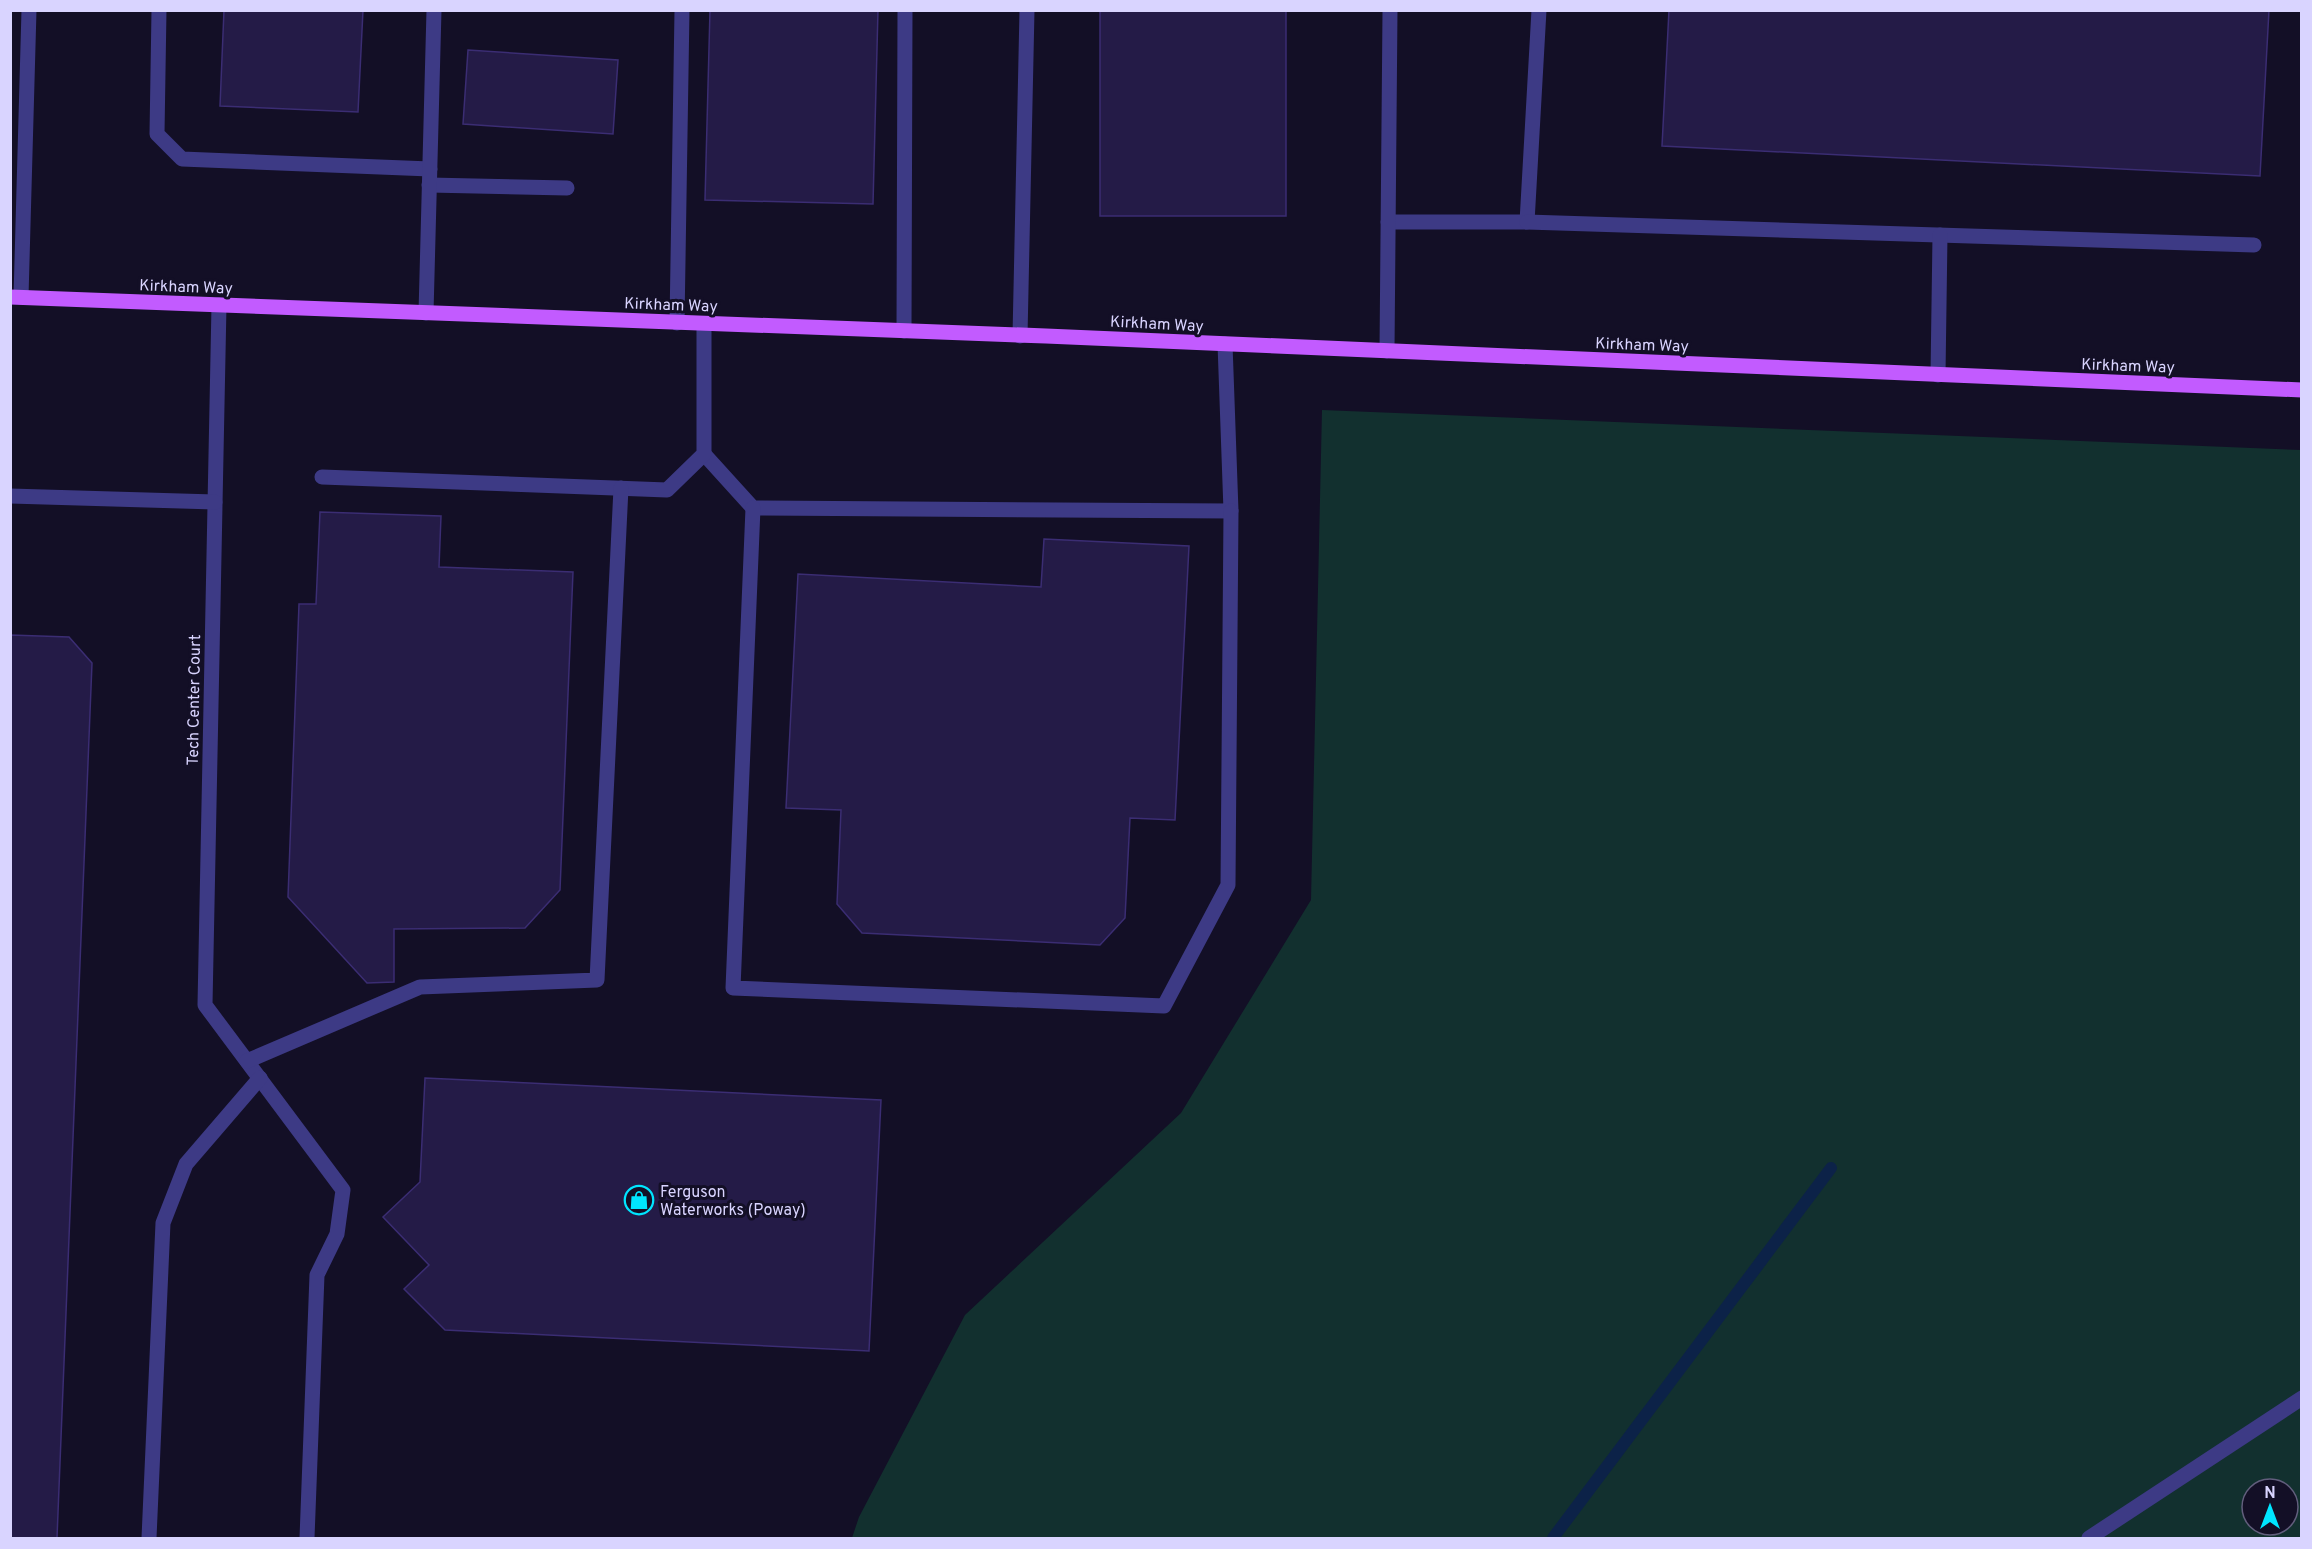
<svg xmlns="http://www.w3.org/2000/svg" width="2312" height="1549" font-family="Overpass,sans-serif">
  <rect width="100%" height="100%" fill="#130f26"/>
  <!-- green -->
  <path fill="#12302f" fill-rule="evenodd" d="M1322,410L2301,450V1538H852L859,1517L965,1315L1181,1113L1311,900ZM2252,1489H2288V1525H2252Z"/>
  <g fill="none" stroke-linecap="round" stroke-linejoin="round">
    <!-- stream -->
    <polyline stroke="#0c2248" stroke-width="12" points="1553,1538 1831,1168"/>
  </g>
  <!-- building -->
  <g fill="#241b47" stroke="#3b2d73" stroke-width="1.5">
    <polygon points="224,10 363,10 358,112 220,106"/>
    <polygon points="710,10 878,10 873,204 705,200"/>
    <rect x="1100" y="10" width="186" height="206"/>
    <polygon points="1669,10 2269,10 2260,176 1662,146"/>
    <polygon points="468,50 618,60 613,134 463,124"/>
    <polygon points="320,512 441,516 439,567 573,572 560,890 525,928 394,929 394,982 367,983 288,897 299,604 316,604"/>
    <polygon points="1044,539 1189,546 1175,820 1130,818 1125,918 1100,945 862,933 837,904 841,810 786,808 798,574 1041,587"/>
    <polygon points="10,635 69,637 92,663 57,1538 10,1538"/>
    <polygon points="425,1078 881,1100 869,1351 445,1330 404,1289 429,1265 383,1217 420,1182"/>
  </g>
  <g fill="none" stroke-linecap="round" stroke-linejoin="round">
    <!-- minor -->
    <g stroke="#3d3a85" stroke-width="15">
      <polyline points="159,10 157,134 182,159 430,169"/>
      <polyline points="429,185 567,188"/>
      <polyline points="1388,222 1527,222 1539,10"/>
      <polyline points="1527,222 2254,245"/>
      <polyline points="21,297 29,10"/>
      <polyline points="219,305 205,1005 343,1190 337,1234 317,1275 307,1538"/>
      <polyline points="426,313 434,10"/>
      <polyline points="677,323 682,10"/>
      <polyline points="904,331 905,10"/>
      <polyline points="1020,336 1027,10"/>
      <polyline points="1387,351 1390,10"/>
      <polyline points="1938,375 1940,235"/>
      <polyline points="704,454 753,508 1231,511 1225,344"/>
      <polyline points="322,477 667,490 704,454 704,324"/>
      <polyline points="10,496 215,502"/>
      <polyline points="753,508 733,988 1164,1006 1228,885 1231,511"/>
      <polyline points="247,1061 420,987 597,980 621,488"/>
      <polyline points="149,1538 163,1223 186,1164 260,1078"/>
      <polyline points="2089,1538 2302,1398"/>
    </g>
    <!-- major -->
    <polyline stroke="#c25bff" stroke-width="15" points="10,297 1046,336 2302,390"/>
  </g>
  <!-- icons -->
  <defs>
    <g id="shop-ring" transform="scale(1.5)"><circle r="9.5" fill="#130f26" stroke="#00e5ff" stroke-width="1.5"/><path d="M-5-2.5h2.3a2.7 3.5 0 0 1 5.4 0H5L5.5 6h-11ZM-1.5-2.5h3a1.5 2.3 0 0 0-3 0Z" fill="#00e5ff"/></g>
  </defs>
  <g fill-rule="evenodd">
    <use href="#shop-ring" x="639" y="1200"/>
  </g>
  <g text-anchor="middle" stroke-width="6" stroke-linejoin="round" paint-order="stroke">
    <!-- street labels -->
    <g font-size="16" fill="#d9d4ff" stroke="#130f26">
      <text transform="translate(186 286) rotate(2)" y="6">Kirkham Way</text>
      <text transform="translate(671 304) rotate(2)" y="6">Kirkham Way</text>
      <text transform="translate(1157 323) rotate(3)" y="6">Kirkham Way</text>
      <text transform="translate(1642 344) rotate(2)" y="6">Kirkham Way</text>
      <text transform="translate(2128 365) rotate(2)" y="6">Kirkham Way</text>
      <text transform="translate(193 700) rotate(-89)" y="6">Tech Center Court</text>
    </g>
    <!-- poi labels -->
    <g font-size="16" fill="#d9d4ff" stroke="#130f26" text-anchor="start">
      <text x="660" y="1197">Ferguson<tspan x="660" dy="18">Waterworks (Poway)</tspan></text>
    </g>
  </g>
  <!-- border -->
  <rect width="2312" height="1549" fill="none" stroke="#d9d4ff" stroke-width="24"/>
  <!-- north arrow -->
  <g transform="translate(2270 1507)"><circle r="28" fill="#130f26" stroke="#625e7d" stroke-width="1.5"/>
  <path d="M0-4.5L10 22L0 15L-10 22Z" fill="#00e5ff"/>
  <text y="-9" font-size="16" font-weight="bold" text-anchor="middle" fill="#d9d4ff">N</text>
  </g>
</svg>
